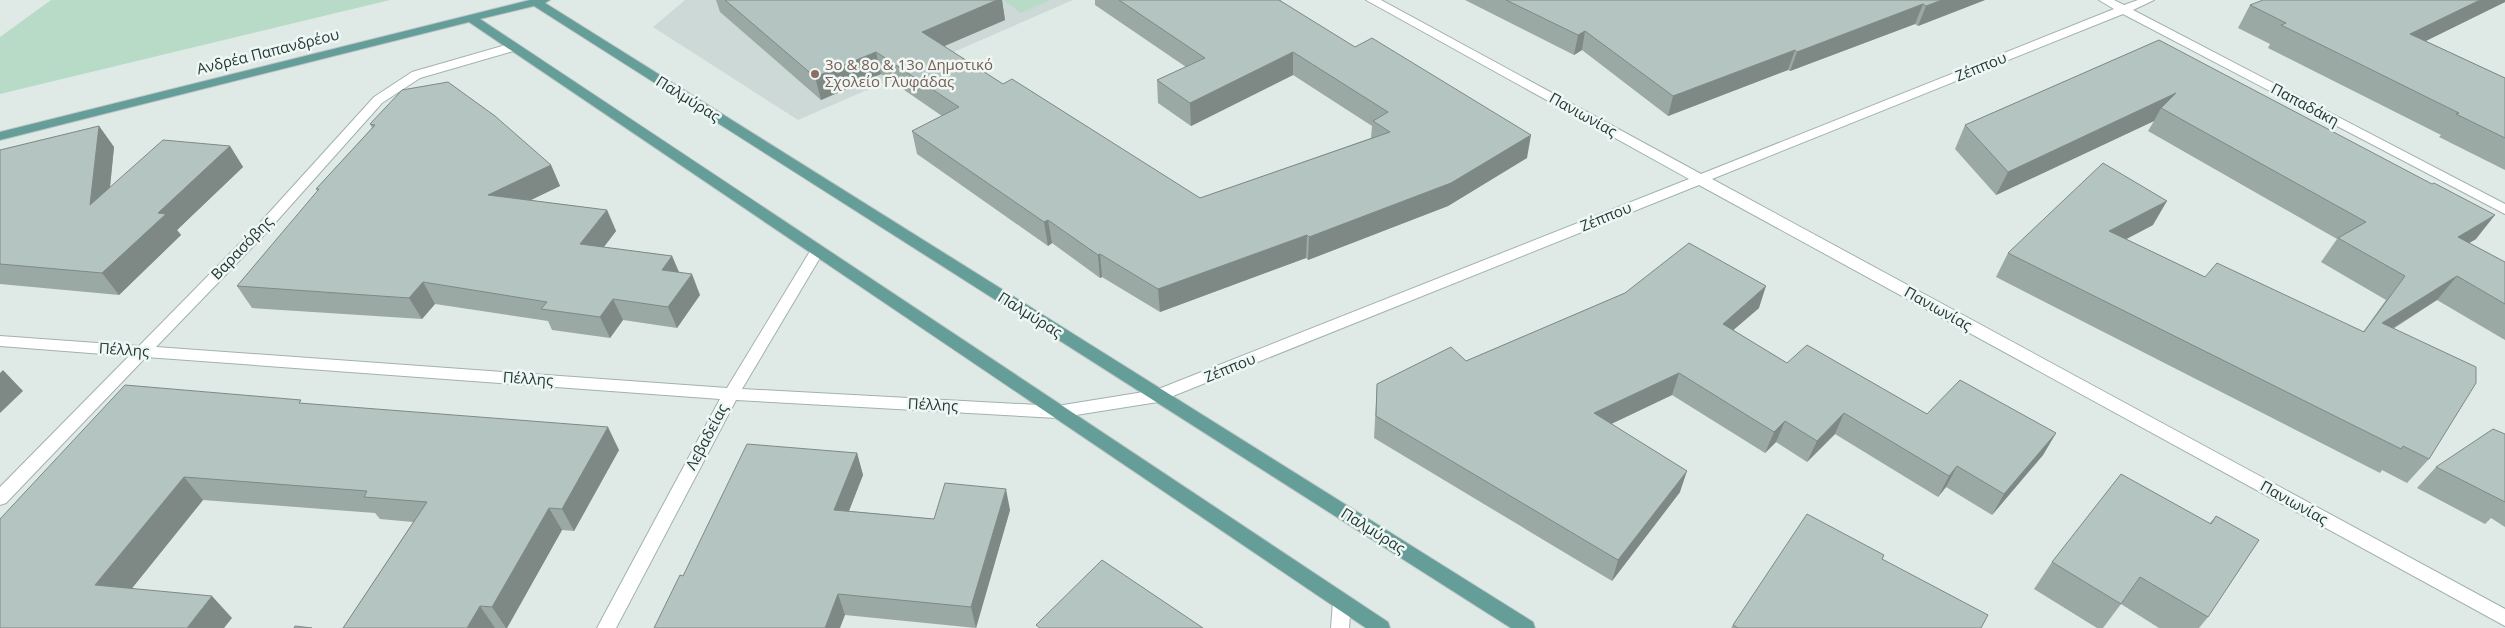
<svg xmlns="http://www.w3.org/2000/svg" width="2505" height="628" font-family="'Open Sans',sans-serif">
  <rect width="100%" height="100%" fill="#dfeae7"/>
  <!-- built -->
  <polygon fill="#cdd9d6" points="685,0 1073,0 798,120 653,27"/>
  <!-- green -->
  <g fill="#b8dbc7">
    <polygon points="51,0 390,0 0,94 0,37"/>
    <polygon points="1003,0 1050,0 1021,13"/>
  </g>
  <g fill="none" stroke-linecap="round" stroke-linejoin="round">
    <!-- minor casing -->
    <g stroke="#a2b1af" stroke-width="2">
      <g id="minor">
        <polygon points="1366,0 1381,0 1701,174 2114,9 2099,0 2114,0 2124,5 2138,0 2154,0 2133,10 2505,204 2505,214 2123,14 1712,179 2505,609 2505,626 1699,185 1158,402 1057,418 736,400 616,628 597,628 720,399 146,357 6,503 0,505 0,487 129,356 0,346 0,336 139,346 257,226 374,97 412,72 513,43 517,44 519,47 517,50 420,78 382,103 267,232 156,347 727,388 812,248 817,246 824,251 742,389 1057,406 1156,390 1689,179"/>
        <polygon points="1342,594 1348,597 1351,602 1349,628 1331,628 1333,602 1336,597"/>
      </g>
    </g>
    <!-- major casing -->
    <g stroke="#bcc4c3" stroke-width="2">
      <polygon id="major" points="530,0 550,0 545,3 1533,622 1535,628 1511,628 534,6 480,19 1388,622 1390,628 1366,628 469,22 0,140 0,132"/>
    </g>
    <!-- minor -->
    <use href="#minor" fill="#fff" fill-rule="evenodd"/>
    <!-- major -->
    <use href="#major" fill="#659e99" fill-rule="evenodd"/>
  </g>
  <!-- wall -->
  <g fill="#9ba9a5">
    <polygon points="716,0 1002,0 1005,20 944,46 1003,84 1200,198 1371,138 1372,126 1293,75 1191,126 1158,103 1157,80 1186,67 1095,5 1095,0 1281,0 1281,1 1527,158 1448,206 1308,260 1306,258 1160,312 1102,277 1100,278 1052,243 1048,246 917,154 912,131 942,116 881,74 821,100 720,12"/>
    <polygon points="1465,0 1985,0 1918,26 1915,24 1790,71 1788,70 1668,116 1582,50 1574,55"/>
    <polygon points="2505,0 2505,2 2426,41 2505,78 2505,170 2439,137 2441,135 2268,48 2270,44 2238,28 2250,5"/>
    <polygon points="2159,40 2476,239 2469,243 2505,262 2505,340 2437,300 2393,329 2429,459 2407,483 2382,470 2380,473 1996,277 2008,253 2153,225 2126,239 2205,277 2363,332 2386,300 2321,262 2337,239 2148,131 2154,121 1996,195 1955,149 1965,125"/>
    <polygon points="370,124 551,165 560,186 530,200 607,210 616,231 604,247 672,256 679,272 700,295 677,328 623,320 610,338 552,330 548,321 435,304 422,319 252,308 237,286 318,192 316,189 372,128"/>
    <polygon points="99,126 114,147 110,187 230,146 243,167 177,230 181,235 119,295 0,284 0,150"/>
    <polygon points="1625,293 1759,308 1733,330 1787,363 1927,414 2056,433 2043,455 1992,515 1946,487 1938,497 1835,434 1807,462 1776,442 1765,453 1672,395 1611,424 1680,492 1612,581 1374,438 1377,384 1466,361"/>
    <polygon points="303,403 619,450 574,531 562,530 507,628 343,628 413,522 380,519 375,513 203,500 132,588 232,618 0,628 0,519"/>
    <polygon points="2505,434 2505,527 2491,518 2485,524 2417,488 2436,467"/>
    <polygon points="857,453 863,475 849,511 934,519 1010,510 976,628 845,615 683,576"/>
    <polygon points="2216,516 2208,617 2199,628 2159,628 2121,604 2103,628 2097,628 2034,589 2052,562 2210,523"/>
    <polygon points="1882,559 1981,628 1731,628 1733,625"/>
  </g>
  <!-- shaded-wall -->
  <g fill="#7e8986">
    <polygon points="997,0 1002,0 1005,20 926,54 922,32"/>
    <polygon points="1942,0 1985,0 1918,26 1926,6"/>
    <polygon points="2480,0 2505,0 2505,2 2395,56 2410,34"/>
    <polygon points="1923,4 1915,24 1790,71 1797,52"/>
    <polygon points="1585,31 1582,50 1574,55 1578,35"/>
    <polygon points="1795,50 1788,70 1668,116 1673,96"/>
    <polygon points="876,52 881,74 821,100 815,77"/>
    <polygon points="1293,52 1293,75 1191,126 1190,103"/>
    <polygon points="2176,93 2161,108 2154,121 1996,195 2008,172"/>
    <polygon points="99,126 114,147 106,226 90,205"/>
    <polygon points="1531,135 1527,158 1448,206 1308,260 1309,237"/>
    <polygon points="230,146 243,167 177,230 181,235 119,295 102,273 158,213"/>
    <polygon points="551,165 560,186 498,216 488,195"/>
    <polygon points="2167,201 2153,225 2096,255 2109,231"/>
    <polygon points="607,210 616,231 590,265 580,244"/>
    <polygon points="2495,215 2476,239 2439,261 2458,237"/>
    <polygon points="1048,220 1052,243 1048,246 1044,222"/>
    <polygon points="1307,235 1306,258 1160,312 1158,289"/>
    <polygon points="1100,254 1102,277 1100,278 1098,255"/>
    <polygon points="672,256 681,277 662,270"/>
    <polygon points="692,274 700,295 677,328 668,307"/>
    <polygon points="2457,276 2437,300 2363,347 2382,323"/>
    <polygon points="423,282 435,304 422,319 409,298"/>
    <polygon points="1766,286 1759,308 1716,345 1723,324"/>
    <polygon points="613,299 623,320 610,338 600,317"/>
    <polygon points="3,370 23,391 0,413 0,373"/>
    <polygon points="1679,373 1672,395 1588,435 1594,413"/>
    <polygon points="1844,413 1835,434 1807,462 1817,441"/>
    <polygon points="1785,421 1776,442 1765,453 1774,432"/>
    <polygon points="608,427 619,450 574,531 562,509"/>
    <polygon points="2056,433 2043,455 1992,515 2004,494"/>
    <polygon points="857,453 863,475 841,531 834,510"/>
    <polygon points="1957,466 1946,487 1938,497 1949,476"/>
    <polygon points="1687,471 1680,492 1612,581 1618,560"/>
    <polygon points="184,477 203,500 117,607 95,585"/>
    <polygon points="1006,489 1010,510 976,628 971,607"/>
    <polygon points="549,508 562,530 507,628 506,628 492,607"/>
    <polygon points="838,594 845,615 840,628 825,628"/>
    <polygon points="212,596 232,618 224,628 187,628"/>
    <polygon points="480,606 495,628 467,628"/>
  </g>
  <!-- building -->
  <g fill="#b4c4c0" stroke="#7e8986">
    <polygon points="725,0 997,0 922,32 1003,84 1012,79 1200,198 1390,132 1373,121 1388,112 1293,52 1190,103 1157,80 1205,58 1119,0 1279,0 1355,47 1372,38 1531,135 1451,183 1309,237 1307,235 1158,289 1100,254 1098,255 1048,220 1044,222 912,131 959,107 876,52 815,77"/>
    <polygon points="1506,0 1942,0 1926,6 1923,4 1797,52 1795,50 1673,96 1585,31 1578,35"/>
    <polygon points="2263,0 2480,0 2410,34 2505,78 2505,138 2456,114 2459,113 2281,25 2286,23 2250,5"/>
    <polygon points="2159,40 2432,184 2434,183 2495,215 2458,237 2505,262 2505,304 2457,276 2382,323 2476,367 2476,383 2429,459 2403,446 2401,449 2008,253 2103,163 2167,201 2109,231 2205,277 2217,263 2364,332 2405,276 2338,238 2366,222 2161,108 2176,93 2008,172 1965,125"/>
    <polygon points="448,82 495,116 551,165 488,195 607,210 580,244 672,256 662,270 692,274 668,307 613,299 600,317 541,309 547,302 423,282 409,298 237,286 319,189 316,189 375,125 370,124 402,90"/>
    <polygon points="99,126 90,205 163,140 230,146 158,213 166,214 102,273 0,264 0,150"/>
    <polygon points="1689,243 1766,286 1723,324 1787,363 1807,345 1927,414 1960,380 2056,433 2004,494 1957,466 1949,476 1844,413 1817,441 1785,421 1774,432 1679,373 1594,413 1687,471 1618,560 1376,416 1377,384 1451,347 1466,361 1625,293"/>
    <polygon points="125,385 301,400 299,403 608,427 562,509 549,508 492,607 480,606 467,628 343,628 427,502 364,497 367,491 184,477 95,585 212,596 187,628 0,628 0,519"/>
    <polygon points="2493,429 2505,434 2505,502 2436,467"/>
    <polygon points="747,444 857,453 834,510 934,519 945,483 1006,489 971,607 838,594 825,628 654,628 680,575 683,576"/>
    <polygon points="2121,474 2211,524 2216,516 2259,540 2208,617 2140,577 2121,604 2052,562"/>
    <polygon points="1807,514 1884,555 1882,559 1988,615 1981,628 1738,628 1733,625"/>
    <polygon points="1102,560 1203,628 1040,628 1036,625"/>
    <polygon points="295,626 312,628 294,628"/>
  </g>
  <!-- markers -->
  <circle fill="#8d6e63" stroke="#eff7f4" stroke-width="2" cx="815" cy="74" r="5"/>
  <g text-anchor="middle" stroke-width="5" stroke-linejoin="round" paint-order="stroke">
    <!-- street labels -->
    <g font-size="15" fill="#213937" stroke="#eff7f4">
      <text transform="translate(268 52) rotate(-14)" y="5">Ανδρέα Παπανδρέου</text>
      <text transform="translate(1981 67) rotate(-22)" y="5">Ζέππου</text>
      <text transform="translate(688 99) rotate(32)" y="5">Παλμύρας</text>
      <text transform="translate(2305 105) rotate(28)" y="5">Παπαδάκη</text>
      <text transform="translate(1583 115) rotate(29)" y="5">Πανιωνίας</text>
      <text transform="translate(1606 217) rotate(-22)" y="5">Ζέππου</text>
      <text transform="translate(242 248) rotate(-46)" y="5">Βαρασόβης</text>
      <text transform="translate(1938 309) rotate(29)" y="5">Πανιωνίας</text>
      <text transform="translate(1030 315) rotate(32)" y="5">Παλμύρας</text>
      <text transform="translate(124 350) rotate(4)" y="5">Πέλλης</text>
      <text transform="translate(1230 368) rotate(-22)" y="5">Ζέππου</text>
      <text transform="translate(528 379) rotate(4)" y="5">Πέλλης</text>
      <text transform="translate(933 405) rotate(3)" y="5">Πέλλης</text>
      <text transform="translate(707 437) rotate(-62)" y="5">Λεβαδείας</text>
      <text transform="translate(2294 503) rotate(29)" y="5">Πανιωνίας</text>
      <text transform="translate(1373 531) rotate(32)" y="5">Παλμύρας</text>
    </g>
    <!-- education labels -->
    <g font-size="15" fill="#785e54" stroke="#eff7f4" text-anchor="start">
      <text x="825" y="70">3ο &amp; 8ο &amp; 13ο Δημοτικό<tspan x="825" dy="17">Σχολείο Γλυφάδας</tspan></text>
    </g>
  </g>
</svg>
